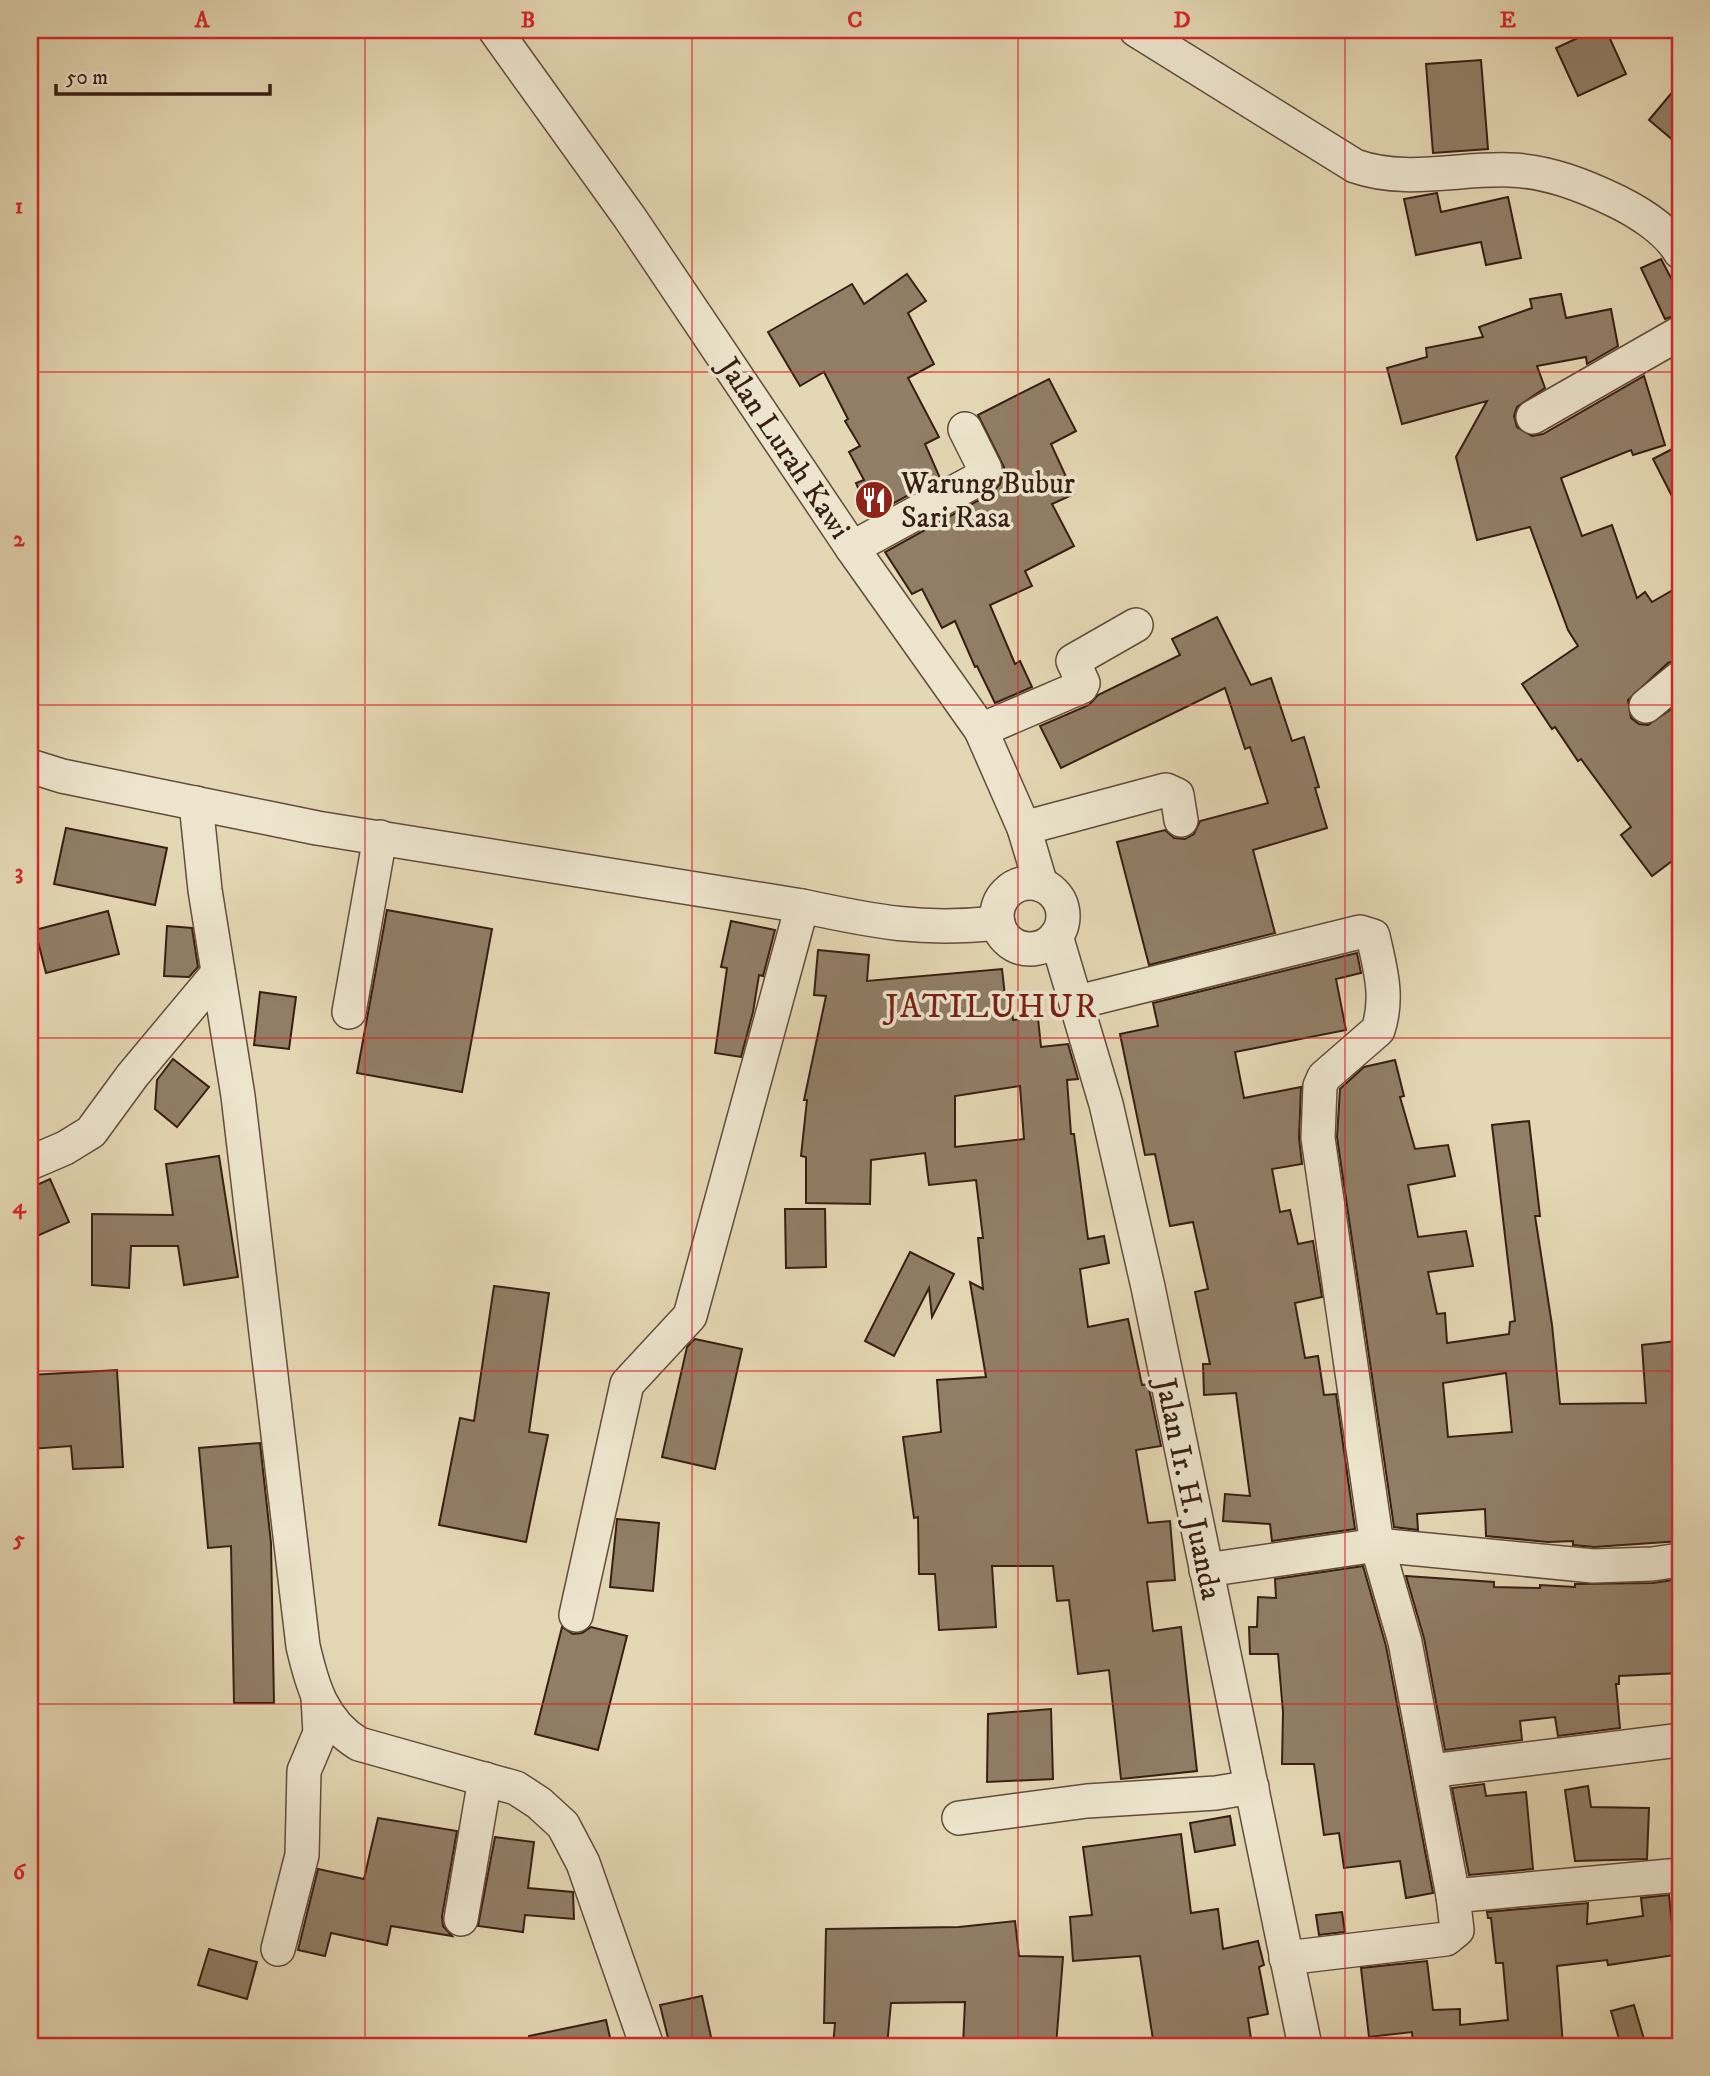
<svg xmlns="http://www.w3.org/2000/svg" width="1710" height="2076" font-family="'IM FELL DW Pica',serif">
  <rect width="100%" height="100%" fill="#e4d7b3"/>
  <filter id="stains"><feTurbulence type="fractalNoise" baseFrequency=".00286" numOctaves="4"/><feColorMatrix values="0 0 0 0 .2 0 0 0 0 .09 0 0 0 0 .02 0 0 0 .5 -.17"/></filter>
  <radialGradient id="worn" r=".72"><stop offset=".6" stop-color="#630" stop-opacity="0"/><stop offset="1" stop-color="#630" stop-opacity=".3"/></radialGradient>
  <!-- building -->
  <g fill="#917e66" stroke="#381e13" stroke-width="2" fill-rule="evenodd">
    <polygon points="1595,30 1606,30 1626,74 1578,96 1556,48"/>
    <polygon points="1481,60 1488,149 1433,153 1426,64"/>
    <polygon points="1680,83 1680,146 1649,120"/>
    <polygon points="1437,193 1441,212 1508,197 1521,258 1486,265 1481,242 1416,255 1404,199"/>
    <polygon points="1661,259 1680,295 1680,314 1665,319 1641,268"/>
    <polygon points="907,274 926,301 908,313 934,364 908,378 939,437 925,444 940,478 870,516 856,483 864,480 849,452 860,446 845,421 848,419 824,372 800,386 768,332 852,284 864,304"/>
    <polygon points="1561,294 1566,318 1611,309 1618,346 1587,364 1586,357 1537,366 1545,388 1517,407 1514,416 1517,427 1532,436 1543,434 1644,376 1665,445 1633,455 1631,450 1561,478 1582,536 1612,525 1637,598 1645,592 1652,602 1680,586 1680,659 1668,663 1628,700 1631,718 1639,724 1648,725 1680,703 1680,855 1652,876 1621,835 1631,827 1581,759 1578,761 1555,727 1552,729 1522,684 1578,646 1568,630 1530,527 1477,540 1456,457 1487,401 1402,424 1387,368 1427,357 1426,348 1483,337 1479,327 1532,308 1530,299"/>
    <polygon points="1049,379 1076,431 1051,444 1074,494 1052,504 1074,546 1025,571 1032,586 990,605 1015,664 1020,661 1032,687 995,703 977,666 975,667 955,621 942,628 922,589 912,594 885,552 992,493 1000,484 1004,467 978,415"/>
    <polygon points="1680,445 1680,512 1653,459"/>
    <polygon points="1217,617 1251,685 1271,678 1292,741 1304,737 1319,787 1315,788 1327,828 1253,850 1275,933 1149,965 1117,842 1165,830 1174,838 1185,839 1194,834 1200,821 1268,803 1250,747 1245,749 1225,688 1061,768 1040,726 1089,705 1098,695 1180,655 1172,639"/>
    <polygon points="66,828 167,848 155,905 54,884"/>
    <polygon points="387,910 492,929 462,1092 357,1073"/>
    <polygon points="108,911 119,954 46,973 35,930"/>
    <polygon points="731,921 775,930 763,976 759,975 753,1012 741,1057 715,1053 727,968 721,967"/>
    <polygon points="167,926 192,928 198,967 189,977 164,976"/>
    <path d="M818,950L869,955L867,981L1002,969L1005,996H1010L1013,1020L1038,1018L1041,1047L1068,1044L1078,1079L1067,1080L1071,1134H1074L1088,1239L1104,1236L1109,1263L1080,1269L1088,1327L1128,1319L1142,1385L1148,1384L1161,1446L1136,1450L1148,1523L1170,1521L1175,1580L1147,1582L1153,1631L1181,1627L1197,1771L1121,1779L1109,1670L1078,1674L1069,1600L1057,1601L1053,1566H992L996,1627L939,1630L935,1574H919L918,1517L914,1518L903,1437L941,1432L937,1380L986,1377L970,1282L983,1289L978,1238H983L976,1180L929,1185L925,1153L871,1160L870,1204L806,1203V1157L801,1156L807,1100H804L826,996L814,995ZM1020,1086L1024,1139L955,1147V1096Z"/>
    <polygon points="1357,953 1361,973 1336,979 1346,1030 1235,1052 1244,1098 1301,1087 1299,1138 1302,1164 1272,1169 1280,1212 1290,1210 1298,1244 1313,1241 1322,1297 1295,1303 1305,1358 1318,1356 1324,1395 1336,1394 1355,1529 1272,1541 1270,1524 1223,1521 1225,1494 1250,1496 1236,1393 1204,1395 1203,1364 1210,1364 1195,1292 1208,1289 1193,1222 1170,1226 1155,1154 1145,1155 1120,1034 1158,1026 1153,1003"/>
    <polygon points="260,992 296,997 289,1049 254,1045"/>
    <polygon points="173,1059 209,1087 177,1127 155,1109 157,1080"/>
    <path d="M1395,1060L1404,1096L1400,1097L1415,1149L1448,1145L1455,1176L1408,1185L1418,1237L1466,1231L1473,1266L1428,1272L1437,1314L1445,1313L1447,1343L1509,1334L1510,1322L1515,1321L1492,1125L1529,1121L1540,1216H1535L1552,1325L1560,1404L1646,1403L1642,1345L1676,1341L1680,1380V1541L1594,1547L1573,1545V1541L1548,1542L1486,1536L1485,1509L1417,1514L1418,1530L1394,1527L1337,1137L1340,1089L1364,1067ZM1506,1373L1512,1432L1448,1437L1443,1383Z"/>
    <polygon points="219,1156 238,1277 184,1285 178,1246 131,1246 129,1288 92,1285 92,1214 173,1215 166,1164"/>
    <polygon points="50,1179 69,1222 30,1239 30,1188"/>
    <polygon points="785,1209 825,1209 826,1267 786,1268"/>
    <polygon points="910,1252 954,1274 932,1317 929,1288 894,1356 865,1341"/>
    <polygon points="494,1286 549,1293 529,1432 548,1435 526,1542 439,1525 460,1418 474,1421"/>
    <polygon points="695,1339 742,1349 715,1469 662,1457 687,1347"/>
    <polygon points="117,1370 123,1467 73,1469 71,1446 30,1449 30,1375"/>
    <polygon points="260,1443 271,1543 274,1703 234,1703 231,1546 208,1548 199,1448"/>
    <polygon points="617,1519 659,1523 653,1591 610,1587"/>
    <polygon points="1363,1566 1386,1646 1433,1893 1406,1898 1400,1861 1344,1868 1339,1833 1324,1835 1314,1764 1282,1764 1283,1712 1278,1654 1250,1654 1249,1627 1257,1627 1258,1597 1276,1598 1275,1579"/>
    <polygon points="1406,1576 1494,1582 1494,1587 1540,1588 1540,1585 1575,1587 1575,1584 1653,1583 1680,1579 1680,1673 1619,1676 1619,1684 1616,1684 1620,1728 1558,1736 1555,1717 1520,1721 1522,1740 1445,1750 1424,1638"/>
    <polygon points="562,1627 573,1634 582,1633 591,1627 627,1636 598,1750 535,1734"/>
    <polygon points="1051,1709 1053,1779 987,1782 988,1714"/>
    <polygon points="1484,1784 1486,1796 1526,1792 1533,1869 1469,1875 1452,1788"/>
    <polygon points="1588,1786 1591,1807 1649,1808 1647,1859 1575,1861 1565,1790"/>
    <polygon points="1230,1816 1235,1845 1195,1852 1190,1823"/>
    <polygon points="378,1818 457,1831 442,1916 443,1926 452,1936 391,1926 387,1945 331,1933 325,1956 298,1950 318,1869 364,1879"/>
    <polygon points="1181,1834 1191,1913 1218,1909 1223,1949 1258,1941 1264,1965 1259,1967 1268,2014 1248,2018 1252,2046 1154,2046 1140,1956 1073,1961 1070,1917 1092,1915 1083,1847"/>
    <polygon points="495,1837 534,1842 528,1888 573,1892 574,1919 525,1915 523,1932 478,1926"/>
    <polygon points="1669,1895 1675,1955 1608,1965 1607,1960 1557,1966 1563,2046 1413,2046 1412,2032 1369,2037 1361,1968 1427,1961 1433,2010 1460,2009 1460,2025 1508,2020 1503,1963 1496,1963 1491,1918 1488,1918 1487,1912 1588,1903 1587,1924 1643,1916 1641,1898"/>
    <polygon points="1342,1912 1345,1932 1319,1935 1316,1915"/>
    <polygon points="1015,1921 1019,1956 1063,1957 1056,2046 963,2046 965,2002 891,2003 887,2046 833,2046 835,2023 824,2023 826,1929 959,1927"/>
    <polygon points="209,1949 257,1962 247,1999 198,1985"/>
    <polygon points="702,1996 713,2046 670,2046 660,2005"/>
    <polygon points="1634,2005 1646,2046 1621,2046 1611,2011"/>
    <polygon points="606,2020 612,2046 530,2046 529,2036"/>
  </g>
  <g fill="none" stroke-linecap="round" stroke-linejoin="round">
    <!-- minor casing -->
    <g stroke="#634c3b" stroke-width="36">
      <g id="minor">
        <polyline points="495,30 630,218 852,548 981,730 1024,828 1041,885"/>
        <path d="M1136,30L1355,166C1406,184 1458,168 1510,170C1548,171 1585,186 1618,202C1640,213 1668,231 1680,252"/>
        <polyline points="1533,417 1680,333"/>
        <polyline points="852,548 982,477 985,469 965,429"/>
        <polyline points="1646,706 1680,678"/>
        <polyline points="981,730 1081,687 1083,683 1073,661 1136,625"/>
        <path d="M30,766L62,776L317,828L802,906C876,922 922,931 998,923"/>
        <path d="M196,803L205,890L238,1096L303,1646C312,1685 322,1722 359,1744L516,1788L539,1803L563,1825L583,1863L647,2046"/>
        <polyline points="1024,828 1166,790 1177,795 1181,820"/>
        <circle cx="1030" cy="916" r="33"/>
        <polyline points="1056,936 1106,1104 1148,1287 1305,2046"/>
        <path d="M1078,1002L1360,932L1373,936C1380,968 1389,997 1378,1030L1324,1077L1320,1086L1318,1138L1377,1545L1405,1642L1453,1896"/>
        <polyline points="349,1012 380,837"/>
        <polyline points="30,1163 65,1148 91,1132 132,1076 218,973"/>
        <polyline points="1206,1570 1377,1545 1593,1566 1652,1564 1680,1560"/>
        <polyline points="576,1615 627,1384 690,1316 802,906"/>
        <polyline points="1430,1771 1680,1740"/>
        <polyline points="959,1818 1087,1801 1216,1793 1252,1787"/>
        <polyline points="461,1919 485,1779"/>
        <polyline points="278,1949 302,1855 304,1771 320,1733 318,1698"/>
        <polyline points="1286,1958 1446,1939 1457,1930 1453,1896 1680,1875"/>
      </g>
    </g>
    <!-- minor -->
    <use href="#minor" stroke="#ede5ce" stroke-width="33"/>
  </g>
  <!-- grid -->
  <path fill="none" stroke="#d62828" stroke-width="2" stroke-opacity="0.55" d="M365,30V2046M692,30V2046M1018,30V2046M1345,30V2046M30,372H1680M30,705H1680M30,1038H1680M30,1371H1680M30,1704H1680"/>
  <!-- icons -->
  <defs>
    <g id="restaurant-disc" transform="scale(2.0125)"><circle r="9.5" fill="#8f2418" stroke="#ede5ce"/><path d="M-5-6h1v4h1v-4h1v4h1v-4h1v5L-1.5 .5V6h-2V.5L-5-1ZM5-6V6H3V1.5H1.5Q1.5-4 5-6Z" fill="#fff"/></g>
  </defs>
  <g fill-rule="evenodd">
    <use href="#restaurant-disc" x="874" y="500"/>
  </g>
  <g text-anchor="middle" stroke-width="7" stroke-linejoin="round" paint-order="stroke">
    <!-- street labels -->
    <g font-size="30" fill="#381e13" stroke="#ede5ce">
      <text transform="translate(785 448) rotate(56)" y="10">Jalan Lurah Kawi</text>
      <text transform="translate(1189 1489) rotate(78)" y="10">Jalan Ir. H. Juanda</text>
    </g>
    <!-- poi labels -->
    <g font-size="30" fill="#381e13" stroke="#ede5ce" text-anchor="start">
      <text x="901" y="493">Warung Bubur<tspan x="901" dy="34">Sari Rasa</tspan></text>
    </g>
    <!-- quarter labels -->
    <g font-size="33" letter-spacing="2" fill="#7a1f14" stroke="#ede5ce">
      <text x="992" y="1017">JATILUHUR</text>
    </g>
  </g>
  <!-- margin -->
  <rect width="1710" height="2076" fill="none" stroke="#e4d7b3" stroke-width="77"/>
  <!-- scale -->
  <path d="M56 84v10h214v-10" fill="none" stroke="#381e13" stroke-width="3.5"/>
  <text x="66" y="84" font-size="21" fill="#381e13" stroke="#ede5ce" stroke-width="5" paint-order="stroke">50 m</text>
  <rect x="38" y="38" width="1634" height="2000" fill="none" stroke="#d62828" stroke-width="2.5"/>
  <g font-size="23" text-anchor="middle" font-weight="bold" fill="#d62828">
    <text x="202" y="27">A</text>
    <text x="528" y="27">B</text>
    <text x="855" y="27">C</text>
    <text x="1182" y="27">D</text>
    <text x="1508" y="27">E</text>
    <text x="19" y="213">1</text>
    <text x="19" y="546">2</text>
    <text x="19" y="879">3</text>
    <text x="19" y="1213">4</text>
    <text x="19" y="1546">5</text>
    <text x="19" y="1879">6</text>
  </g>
  <rect width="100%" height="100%" filter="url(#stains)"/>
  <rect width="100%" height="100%" fill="url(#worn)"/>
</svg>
